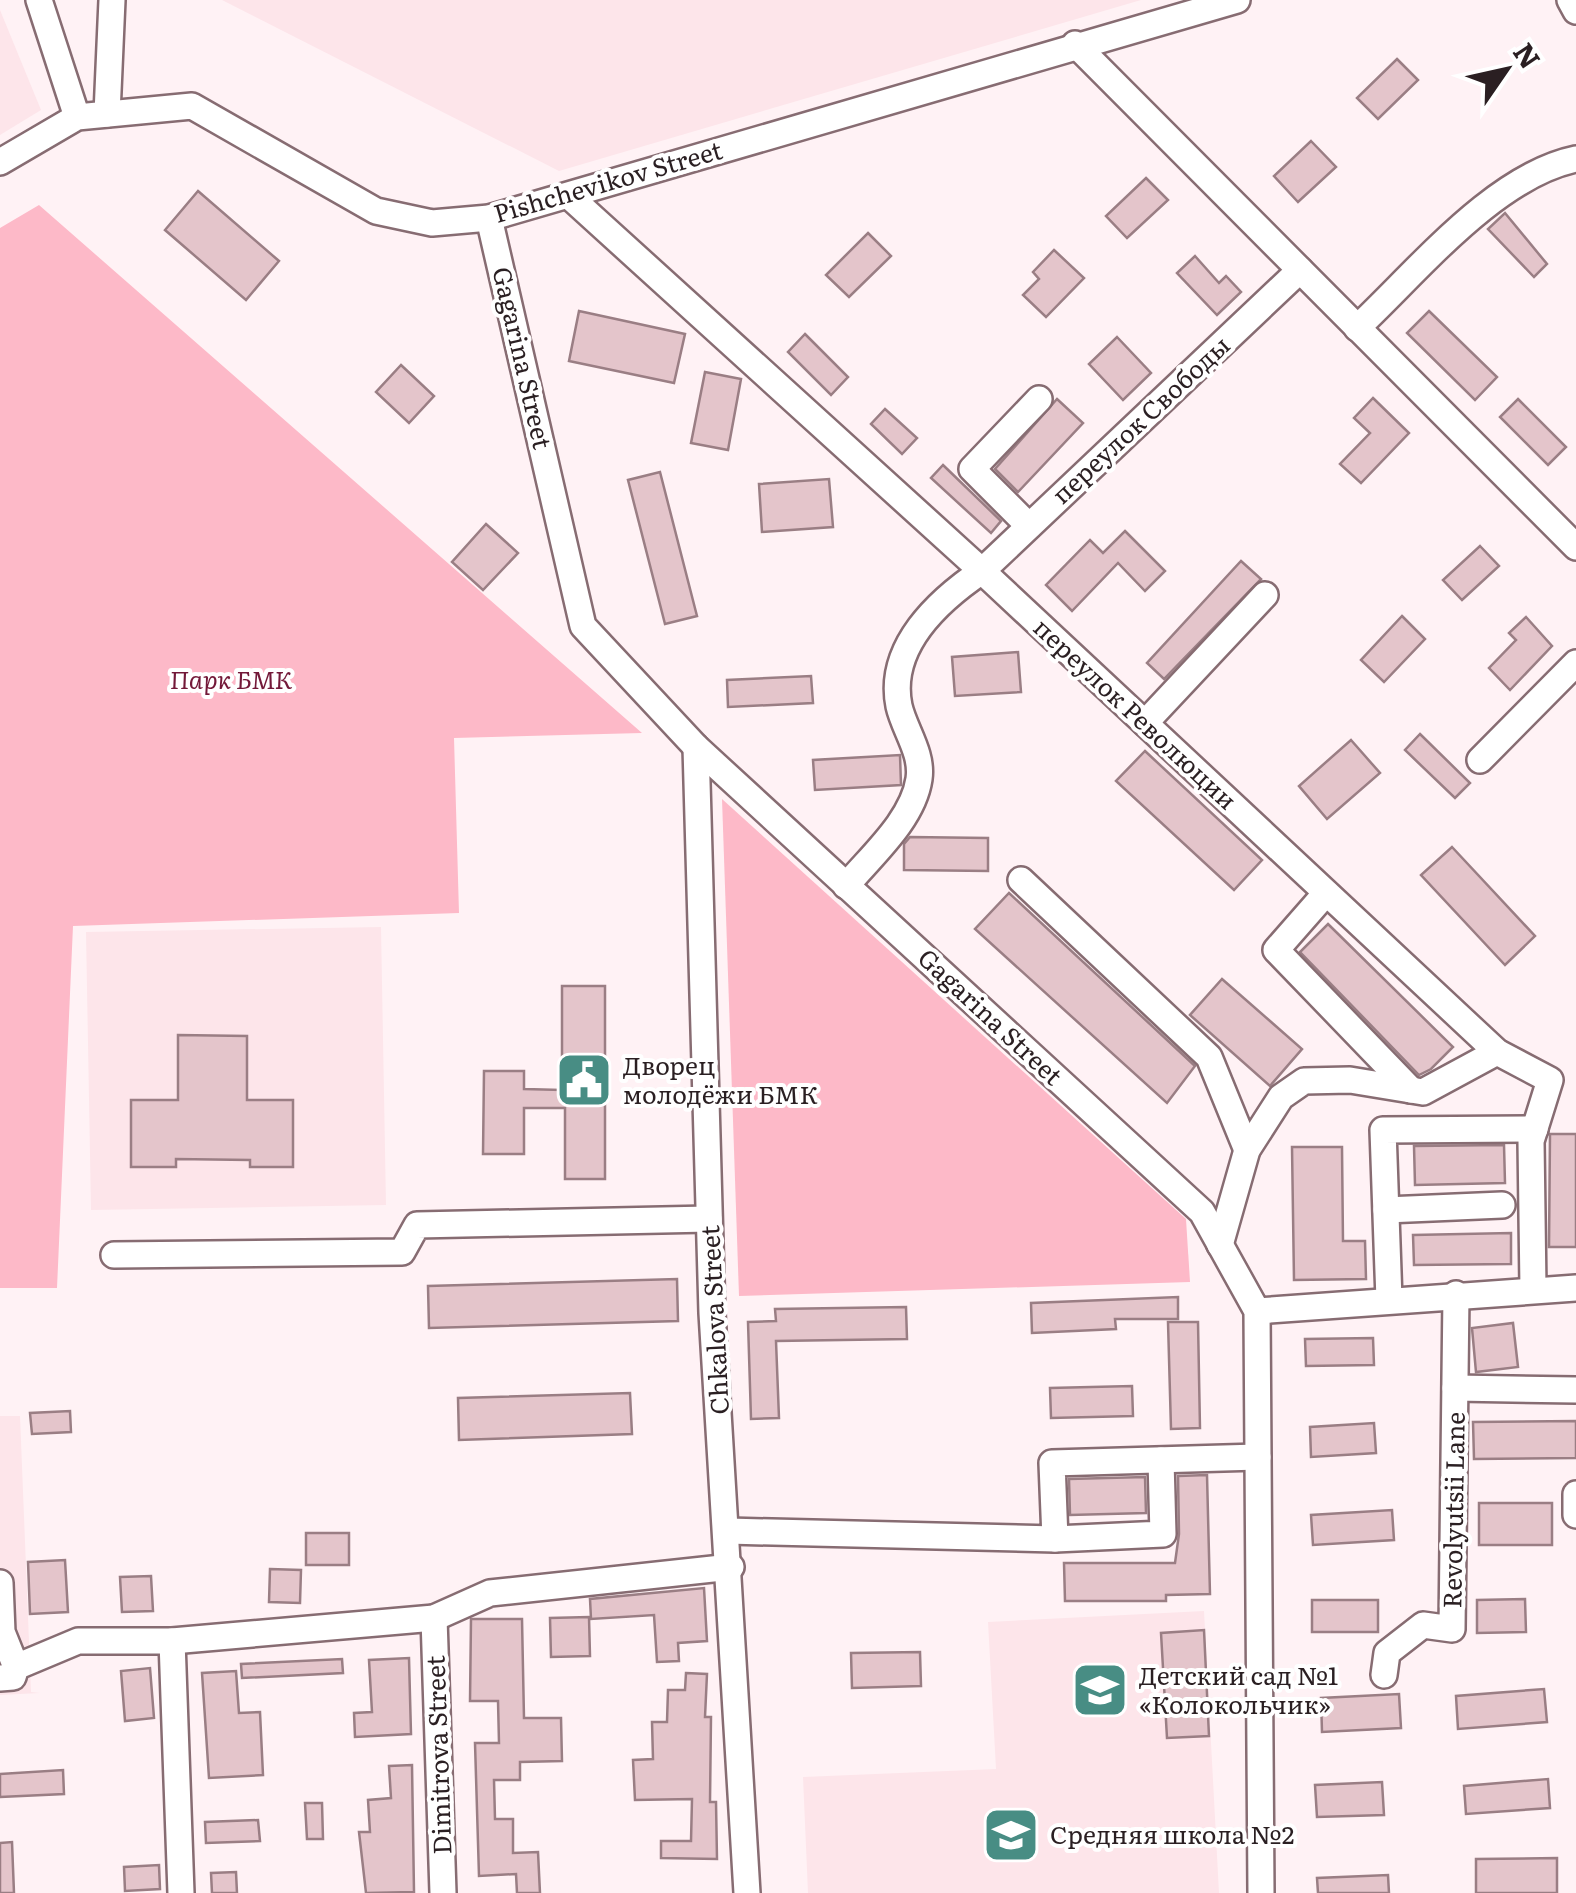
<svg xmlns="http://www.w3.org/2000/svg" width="1576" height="1893" font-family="Literata,serif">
  <rect width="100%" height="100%" fill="#fff2f5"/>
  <!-- built -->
  <g fill="#fde5ea">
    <polygon points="222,0 1141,0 559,171"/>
    <polygon points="0,10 41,110 0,135"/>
    <polygon points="381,927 386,1205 91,1210 86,932"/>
    <polygon points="0,1416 20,1416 31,1692 40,1693 0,1695"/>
    <polygon points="1204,1611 1219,1893 808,1893 803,1777 996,1769 988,1622"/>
  </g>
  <!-- green -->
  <g fill="#fdb9c8">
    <polygon points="39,205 642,733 454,738 459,913 73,926 57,1288 0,1288 0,228"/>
    <polygon points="722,799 1186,1219 1190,1282 739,1296"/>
  </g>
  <!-- building -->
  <g fill="#e4c5cb" stroke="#9a7e84" stroke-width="2.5">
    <polygon points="1397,59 1418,80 1378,119 1357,98"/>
    <polygon points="1311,141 1336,167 1298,202 1274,176"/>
    <polygon points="1146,178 1168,200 1127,238 1106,216"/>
    <polygon points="198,191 279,261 246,300 165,230"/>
    <polygon points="1505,213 1547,264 1534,277 1488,229"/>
    <polygon points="868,233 891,256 849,297 826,275"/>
    <polygon points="1054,250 1084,278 1046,317 1023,295 1039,279 1033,272"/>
    <polygon points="1195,256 1219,283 1226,276 1241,292 1217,315 1177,273"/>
    <polygon points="579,311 685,334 674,383 569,361"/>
    <polygon points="1429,311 1497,377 1475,400 1407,333"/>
    <polygon points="805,334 848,377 831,395 788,352"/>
    <polygon points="1117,337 1151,373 1123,400 1089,364"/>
    <polygon points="401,365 434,396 409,423 376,392"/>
    <polygon points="705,372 741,379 728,450 691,443"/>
    <polygon points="1373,398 1409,433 1361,483 1340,464 1370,433 1354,418"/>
    <polygon points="1057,399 1083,423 1018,492 995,469"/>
    <polygon points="1518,399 1566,447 1548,465 1500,417"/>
    <polygon points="885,409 917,438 902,454 871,424"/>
    <polygon points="943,465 1001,521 991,533 931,478"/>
    <polygon points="660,472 697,616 665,624 628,480"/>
    <polygon points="829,479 833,527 762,532 759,484"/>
    <polygon points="486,524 518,553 483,590 452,562"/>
    <polygon points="1125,531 1165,571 1145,591 1118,563 1072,611 1046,585 1090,540 1103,553"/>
    <polygon points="1480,546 1499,566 1462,600 1443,580"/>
    <polygon points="1241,561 1261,579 1164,679 1147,663"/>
    <polygon points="1402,616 1425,639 1384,682 1361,660"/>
    <polygon points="1526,617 1552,646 1510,690 1489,668 1516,640 1509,633"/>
    <polygon points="1018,652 1021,692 955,696 952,657"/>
    <polygon points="811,676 813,703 728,707 727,680"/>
    <polygon points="1420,734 1470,783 1455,798 1405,750"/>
    <polygon points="1351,740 1380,773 1327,819 1299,786"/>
    <polygon points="1145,751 1262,860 1234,890 1116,781"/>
    <polygon points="900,755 901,785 815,790 813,760"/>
    <polygon points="910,837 988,838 988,871 904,870 904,844"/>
    <polygon points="1452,847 1535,936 1505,965 1421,875"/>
    <polygon points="1009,893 1195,1066 1167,1103 975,929"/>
    <polygon points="1328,924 1453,1047 1431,1069 1419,1075 1300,952"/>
    <polygon points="1222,979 1302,1049 1270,1086 1190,1015"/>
    <polygon points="562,986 605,986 605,1179 565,1179 565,1108 524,1108 524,1154 483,1154 484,1071 524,1071 524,1089 562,1090"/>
    <polygon points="178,1035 247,1036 247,1100 293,1100 293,1167 250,1167 250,1160 176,1159 176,1167 131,1167 131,1100 178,1100"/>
    <polygon points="1550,1134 1576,1134 1576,1247 1549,1247"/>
    <polygon points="1504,1145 1505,1183 1415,1185 1414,1146"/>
    <polygon points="1292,1147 1342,1147 1343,1241 1365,1241 1366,1279 1294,1280"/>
    <polygon points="1511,1233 1511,1264 1414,1265 1413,1235"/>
    <polygon points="677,1279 678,1321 429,1328 428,1286"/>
    <polygon points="1178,1297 1178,1319 1115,1319 1116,1329 1032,1333 1031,1303"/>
    <polygon points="906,1307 907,1339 776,1341 779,1418 751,1419 748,1322 776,1321 775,1309"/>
    <polygon points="1168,1322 1198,1322 1200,1428 1171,1429"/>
    <polygon points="1513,1323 1518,1367 1476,1372 1472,1328"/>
    <polygon points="1373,1338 1374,1365 1306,1366 1305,1339"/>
    <polygon points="1132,1386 1133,1416 1051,1418 1050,1388"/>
    <polygon points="630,1393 632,1434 459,1440 458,1398"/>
    <polygon points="70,1411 71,1432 32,1434 30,1413"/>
    <polygon points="1576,1421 1576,1458 1474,1459 1473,1422"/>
    <polygon points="1374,1423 1376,1453 1311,1457 1310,1427"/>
    <polygon points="1207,1475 1210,1594 1166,1595 1166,1601 1065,1601 1064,1563 1175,1563 1179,1534 1178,1476"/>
    <polygon points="1145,1477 1146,1513 1070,1515 1069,1479"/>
    <rect x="1479" y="1503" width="73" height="42"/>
    <polygon points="1392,1510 1394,1540 1313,1545 1311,1515"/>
    <rect x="306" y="1533" width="43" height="32"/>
    <polygon points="65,1560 68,1612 30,1614 28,1562"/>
    <polygon points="270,1569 301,1570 300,1603 269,1602"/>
    <polygon points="151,1576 153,1611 122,1612 120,1577"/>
    <polygon points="704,1588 707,1641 678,1643 679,1661 657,1662 654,1615 591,1619 590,1599"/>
    <polygon points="1525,1599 1526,1632 1477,1633 1477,1600"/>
    <rect x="1312" y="1600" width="66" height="32"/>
    <polygon points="589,1617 590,1656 551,1657 550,1618"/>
    <polygon points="471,1619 522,1619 524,1718 561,1718 562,1761 520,1762 520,1780 494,1780 495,1819 513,1819 513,1853 538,1852 540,1893 517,1893 516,1874 479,1876 475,1743 499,1743 498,1701 470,1701"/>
    <polygon points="1204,1630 1209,1736 1167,1738 1161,1633"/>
    <polygon points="920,1652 921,1686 852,1688 851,1653"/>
    <polygon points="409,1658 411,1734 355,1737 354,1713 372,1712 369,1660"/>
    <polygon points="342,1659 343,1673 242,1678 241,1664"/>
    <polygon points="150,1668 154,1718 125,1721 121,1671"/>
    <polygon points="236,1671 239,1713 260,1712 263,1775 209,1778 202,1673"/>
    <polygon points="686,1673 707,1674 705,1717 711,1717 710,1802 716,1802 717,1859 661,1858 661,1841 691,1841 692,1799 635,1800 633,1760 653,1759 652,1722 667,1722 668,1690 685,1690"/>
    <polygon points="1544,1689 1547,1722 1458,1729 1456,1696"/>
    <polygon points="1399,1694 1401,1728 1322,1732 1321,1698"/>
    <polygon points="412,1765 414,1892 366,1893 359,1832 370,1832 368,1800 391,1798 389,1766"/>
    <polygon points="63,1770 64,1794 0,1797 0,1774"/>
    <polygon points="1548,1779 1550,1808 1466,1814 1464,1786"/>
    <polygon points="1382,1782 1384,1815 1317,1817 1315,1785"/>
    <polygon points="305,1803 322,1803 323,1839 307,1839"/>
    <polygon points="258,1820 260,1841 206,1843 205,1822"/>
    <polygon points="12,1842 14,1893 0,1893 0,1843"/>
    <polygon points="1557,1858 1557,1893 1476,1893 1476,1859"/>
    <polygon points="159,1865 160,1889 125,1891 124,1867"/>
    <polygon points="236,1872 237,1893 212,1893 211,1873"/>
    <polygon points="1388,1875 1389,1893 1318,1893 1317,1878"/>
  </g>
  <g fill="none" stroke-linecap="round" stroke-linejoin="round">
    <!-- minor casing -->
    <g stroke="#876c72" stroke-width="30">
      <g id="minor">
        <polyline points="39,0 77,117"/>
        <polyline points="1570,0 1576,11"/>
        <polyline points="1075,44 1576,547"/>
        <polyline points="107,114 112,0"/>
        <polyline points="0,162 77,117 192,106 376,211 432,223 489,218 1237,0"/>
        <polyline points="569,196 982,571 1497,1052 1550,1080 1531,1141 1533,1289"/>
        <polyline points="489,218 583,626 696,747 1202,1212 1257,1311 1261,1893"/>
        <path d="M1357,328C1418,271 1494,176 1576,159"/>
        <polyline points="1029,526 972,469 1039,399"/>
        <polyline points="1145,723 1265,595"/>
        <polyline points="696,747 712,1313 747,1893"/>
        <polyline points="1480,760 1576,663"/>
        <polyline points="1021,880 1209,1057 1247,1150"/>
        <path d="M846,886C871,856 913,820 919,779C923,753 904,729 899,706C887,647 939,600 982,571L1300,270"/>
        <polyline points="1326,893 1276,950 1411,1090"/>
        <polyline points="1386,1210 1502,1205"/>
        <polyline points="1220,1245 1247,1150 1281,1097 1304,1081 1350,1080 1423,1092 1497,1052"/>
        <polyline points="114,1255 402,1252 417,1225 709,1219"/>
        <polyline points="1389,1300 1383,1130 1535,1129"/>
        <polyline points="1257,1311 1576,1288"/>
        <polyline points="1455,1388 1576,1390"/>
        <polyline points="1576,1494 1576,1515"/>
        <polyline points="728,1531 1055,1539 1052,1463 1258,1457"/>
        <polyline points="1055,1539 1163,1534 1161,1460"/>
        <polyline points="0,1583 2,1632 16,1667"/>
        <polyline points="434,1618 443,1893"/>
        <polyline points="172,1641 181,1893"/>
        <polyline points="1384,1675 1387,1653 1423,1625 1452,1629 1456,1294"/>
        <polyline points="0,1678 13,1677 16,1667 78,1641 172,1641 434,1618 490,1593 731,1567"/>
      </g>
    </g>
    <!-- minor -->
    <use href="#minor" stroke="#fff" stroke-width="25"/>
  </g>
  <!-- icons -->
  <defs>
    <g id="civic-square" transform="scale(2.875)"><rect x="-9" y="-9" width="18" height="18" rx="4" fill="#488d84" stroke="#fff"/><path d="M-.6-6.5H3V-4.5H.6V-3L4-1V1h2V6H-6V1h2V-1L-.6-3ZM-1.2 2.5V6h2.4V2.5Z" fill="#fff"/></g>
    <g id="school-square" transform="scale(2.875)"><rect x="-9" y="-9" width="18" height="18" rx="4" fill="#488d84" stroke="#fff"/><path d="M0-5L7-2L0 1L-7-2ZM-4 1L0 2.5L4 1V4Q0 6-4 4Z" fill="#fff"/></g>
  </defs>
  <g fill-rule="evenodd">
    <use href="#civic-square" x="584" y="1080"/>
    <use href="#school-square" x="1100" y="1690"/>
    <use href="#school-square" x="1011" y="1835"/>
  </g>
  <g text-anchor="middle" stroke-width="8" stroke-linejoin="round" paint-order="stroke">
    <!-- street labels -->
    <g font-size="25" fill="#2a1f22" stroke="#fff">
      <text transform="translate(608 182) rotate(-16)" y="9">Pishchevikov Street</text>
      <text transform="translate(522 358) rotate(77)" y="9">Gagarina Street</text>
      <text transform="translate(1141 420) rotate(-43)" y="9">переулок Свободы</text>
      <text transform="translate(1135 714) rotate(43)" y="9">переулок Революции</text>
      <text transform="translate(990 1017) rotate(43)" y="9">Gagarina Street</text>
      <text transform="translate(715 1320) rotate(-93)" y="9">Chkalova Street</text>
      <text transform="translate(1454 1510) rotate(-89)" y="9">Revolyutsii Lane</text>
      <text transform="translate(439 1755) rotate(-92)" y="9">Dimitrova Street</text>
    </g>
    <!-- park labels -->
    <g font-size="25" font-style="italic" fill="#731939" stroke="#fff">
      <text x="231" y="689">Парк БМК</text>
    </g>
    <!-- poi labels -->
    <g font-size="25" fill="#2a1f22" stroke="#fff" text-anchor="start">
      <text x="623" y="1075">Дворец<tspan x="623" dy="29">молодёжи БМК</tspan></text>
      <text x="1139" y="1685">Детский сад №1<tspan x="1139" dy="29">«Колокольчик»</tspan></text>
      <text x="1050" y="1844">Средняя школа №2</text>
    </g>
  </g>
  <!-- north arrow -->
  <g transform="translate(1506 70) rotate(56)" stroke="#ffffff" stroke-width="8" paint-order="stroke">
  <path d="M0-8L18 38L0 25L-18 38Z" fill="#2a1f22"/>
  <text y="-15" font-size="28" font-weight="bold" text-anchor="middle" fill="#2a1f22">N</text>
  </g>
</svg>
